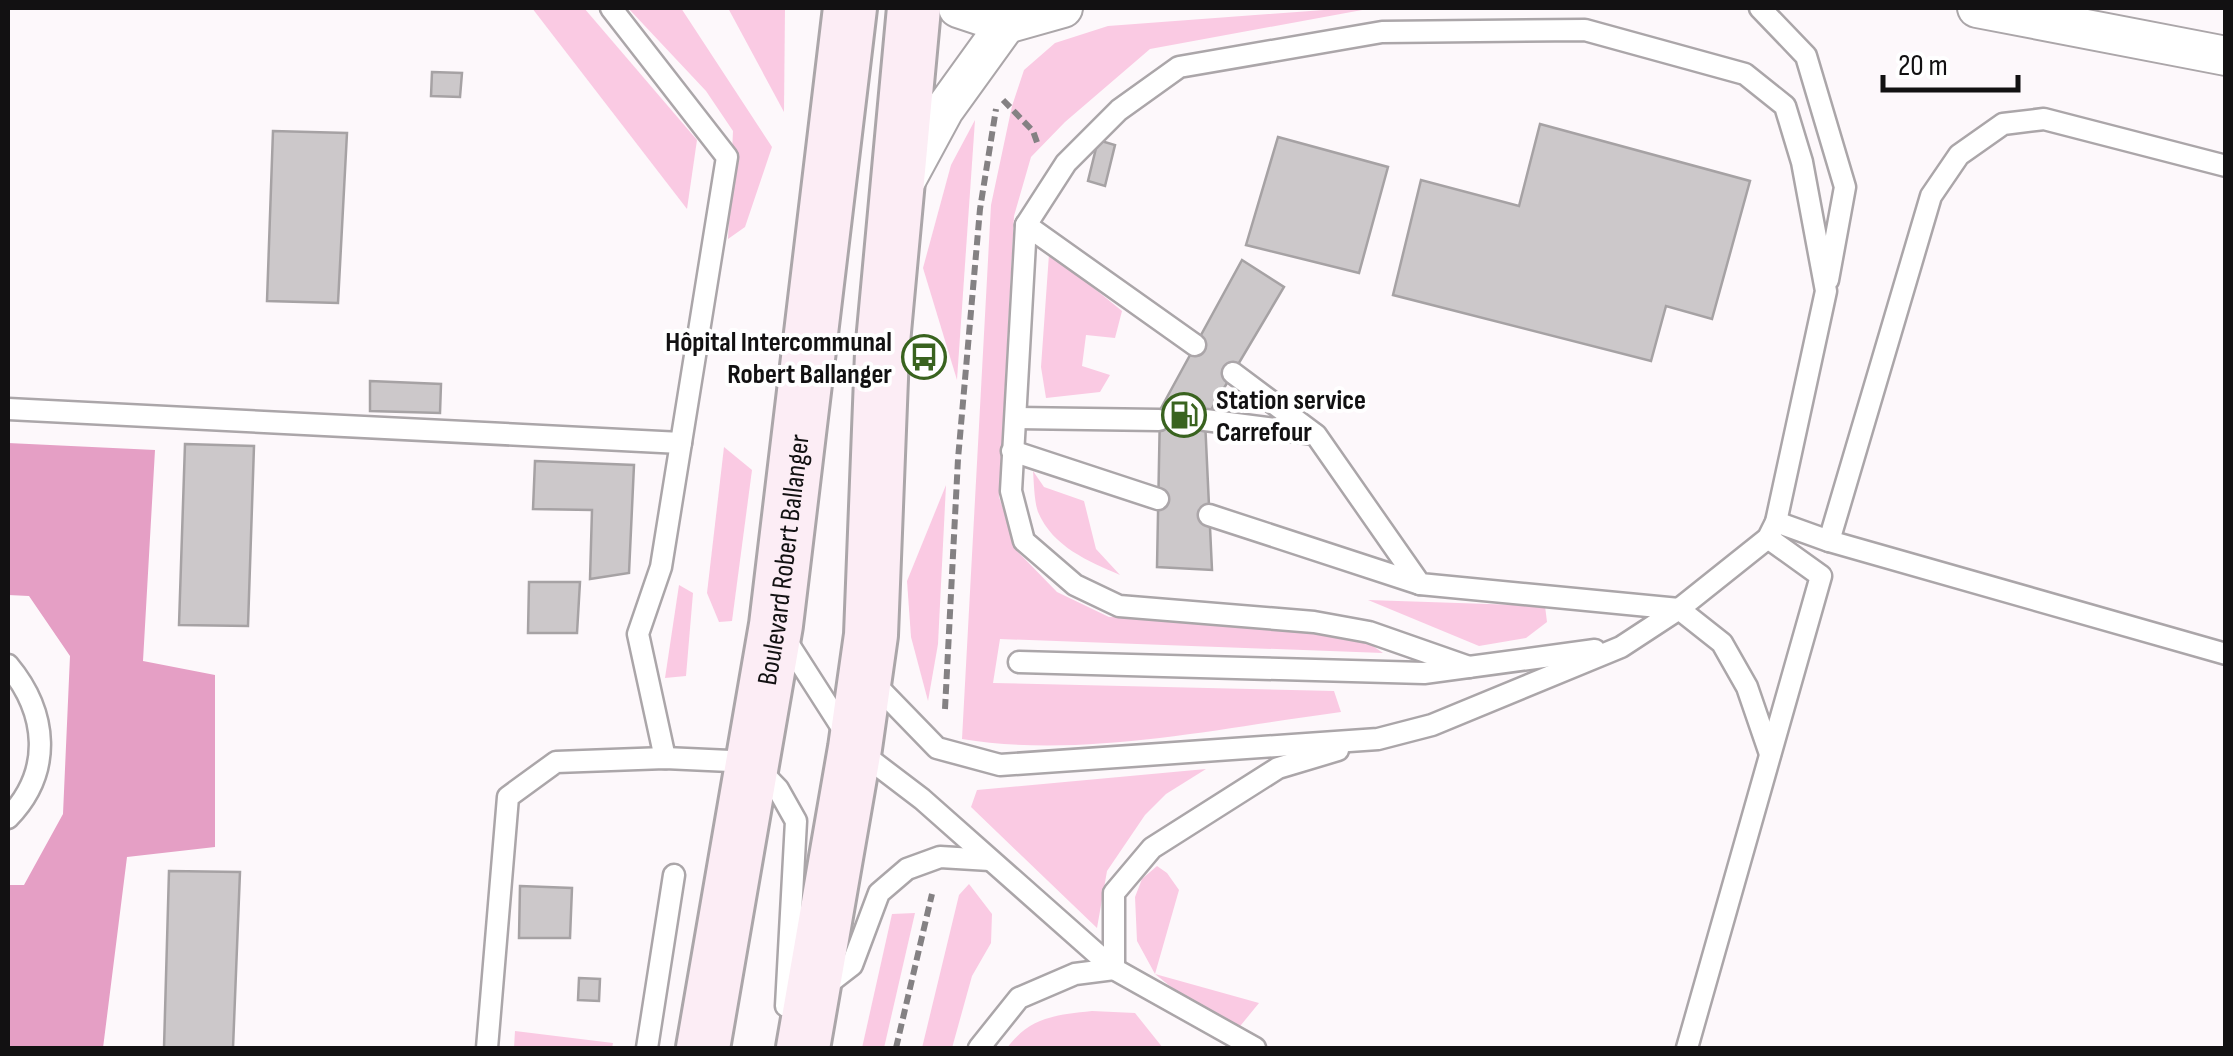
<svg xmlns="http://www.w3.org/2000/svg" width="2233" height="1056" font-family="'Sofia Sans Condensed',sans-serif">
  <rect width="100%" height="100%" fill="#fdf8fb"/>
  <!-- green -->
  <g fill="#facae3">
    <polygon points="532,8 584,8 697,140 687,209"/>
    <polygon points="628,8 681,8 772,147 745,227 728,239 733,131 706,91"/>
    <polygon points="728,8 785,8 784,112"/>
    <path d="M1351,8H1373L1150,49L1065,122L1031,157L1014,216L999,497L1018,552L1057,592L1109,617L1314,622L1347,628L1383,653L1000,639L993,683L1334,691L1341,712C1220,728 1082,759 962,739L991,205L1012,106L1024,70L1055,43L1108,26Z"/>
    <polygon points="975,120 957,380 923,268 951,165"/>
    <polygon points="1050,240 1079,276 1122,311 1115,338 1086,335 1082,366 1110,375 1100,392 1046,398 1041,367"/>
    <polygon points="724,447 752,470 732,621 719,622 707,593"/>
    <path d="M1033,471L1044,487L1084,501L1096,549L1120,575C1088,561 1053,547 1038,512C1034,500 1034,483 1033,471Z"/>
    <polygon points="946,485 938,644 928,701 911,637 907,581"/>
    <polygon points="679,585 693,593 686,676 665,678"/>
    <polygon points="1368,600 1545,606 1547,622 1526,638 1479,646"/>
    <polygon points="1206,769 1166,794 1145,815 1107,871 1097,928 971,807 977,790"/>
    <polygon points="1157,866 1167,873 1179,890 1155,974 1259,1003 1232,1036 1155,974 1137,941 1135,897 1142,879"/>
    <polygon points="969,884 992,914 991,943 972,976 952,1048 922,1048 959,895"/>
    <polygon points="915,913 884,1048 862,1048 892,914"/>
    <path d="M1092,1011L1135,1013L1163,1048H1007C1030,1017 1055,1015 1092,1011Z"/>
    <polygon points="515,1031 613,1043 612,1048 514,1048"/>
  </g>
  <!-- forest -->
  <polygon fill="#e59fc5" points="8,443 155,450 143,661 215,675 215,847 127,857 103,1048 8,1048 8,885 24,885 63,814 70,656 29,596 8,595"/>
  <!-- building -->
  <g fill="#ccc8ca" stroke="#a6a2a4" stroke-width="2.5">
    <polygon points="432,72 462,73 460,97 431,96"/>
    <polygon points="1540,124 1750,181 1712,319 1666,306 1651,361 1393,295 1421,180 1519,206"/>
    <polygon points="273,131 347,133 338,303 267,301"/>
    <polygon points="1278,137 1388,167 1359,273 1246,245"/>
    <polygon points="1098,140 1115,145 1105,186 1088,181"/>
    <polygon points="1242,260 1284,287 1205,420 1212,570 1157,567 1160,410"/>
    <polygon points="370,381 441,384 440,413 370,411"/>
    <polygon points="185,444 254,446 248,626 179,625"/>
    <polygon points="535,461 634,465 629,573 590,579 592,510 533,509"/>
    <polygon points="529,582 580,582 577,633 528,633"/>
    <polygon points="169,871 240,872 233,1048 164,1048"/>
    <polygon points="520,886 572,888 570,938 519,938"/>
    <polygon points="579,978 600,979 599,1001 578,1000"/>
  </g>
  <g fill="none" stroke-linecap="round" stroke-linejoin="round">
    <!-- lane casing -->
    <g stroke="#aba6a9" stroke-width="25">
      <g id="lane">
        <polyline points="611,8 727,157 661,567 638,634 665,758"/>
        <polyline points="1760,8 1806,56 1845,187 1828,280"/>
        <polyline points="1026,225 1195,345"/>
        <polyline points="1233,373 1316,435 1420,584 1679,609 1722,643 1747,687 1770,754"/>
        <polyline points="8,409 681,443"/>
        <polyline points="1016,418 1159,420"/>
        <polyline points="1205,420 1314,434"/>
        <polyline points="1012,451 1158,499"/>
        <polyline points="1209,515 1420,584"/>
        <polyline points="1776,522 1829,541 2226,654"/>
        <polyline points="1829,541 1931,196 1959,155 2003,124 2044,119 2226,166"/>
        <polyline points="782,634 855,748 922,799 1114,969 1255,1048"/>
        <polyline points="1019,662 1424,673 1595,650"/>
        <path d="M8,665C48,713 53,772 8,818"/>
        <polyline points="870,679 937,748 1000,765 1378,739 1432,725 1621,647 1679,609 1768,538 1776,522 1826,291 1802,162 1785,106 1745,74 1585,30 1382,32 1179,67 1119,110 1066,163 1026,225 1011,491 1024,541 1075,585 1119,606 1314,622 1369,632 1469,667"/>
        <polyline points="821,989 852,965 879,893 907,869 940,857 990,860"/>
        <polyline points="487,1048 508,797 556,762 665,758 752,762 778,789 796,821 786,1006"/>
        <polyline points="647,1048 674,875"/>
        <polyline points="979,1048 1019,998 1075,974 1114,969 1114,893 1152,848 1278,768 1338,750"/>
        <polyline points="1687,1048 1821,576 1768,538"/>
      </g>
    </g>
    <!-- street casing -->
    <g stroke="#aba6a9" stroke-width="42">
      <g id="street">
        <polyline points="958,8 1006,24 1063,8"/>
        <polyline points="1977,8 2226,56"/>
        <polyline points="904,184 944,110 1006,24"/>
      </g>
    </g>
    <!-- secondary casing -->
    <g stroke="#aba6a9" stroke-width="58">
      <g id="secondary">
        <path id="s1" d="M703,1048L776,625L850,8"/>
        <polyline points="803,1048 855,748 871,635 882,353 914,8"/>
      </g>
    </g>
    <!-- path -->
    <g stroke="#848183" stroke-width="6" stroke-dasharray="10 5" stroke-linecap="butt">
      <polyline points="1003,100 1033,131 1038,145"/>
      <polyline points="945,709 958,459 980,209 996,109"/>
      <polyline points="896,1048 932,894"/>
    </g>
    <!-- lane -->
    <use href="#lane" stroke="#fff" stroke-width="20"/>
    <!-- street -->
    <use href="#street" stroke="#fff" stroke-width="38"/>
    <!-- secondary -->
    <use href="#secondary" stroke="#fcedf5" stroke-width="52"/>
  </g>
  <!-- icons -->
  <defs>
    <g id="bus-ring" transform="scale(2.25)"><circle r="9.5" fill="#fff" stroke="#39631f" stroke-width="1.5"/><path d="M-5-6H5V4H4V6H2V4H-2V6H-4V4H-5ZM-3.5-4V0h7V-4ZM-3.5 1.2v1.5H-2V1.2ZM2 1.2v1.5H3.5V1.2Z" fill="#39631f"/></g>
    <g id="fuel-ring" transform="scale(2.25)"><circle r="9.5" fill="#fff" stroke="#39631f" stroke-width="1.5"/><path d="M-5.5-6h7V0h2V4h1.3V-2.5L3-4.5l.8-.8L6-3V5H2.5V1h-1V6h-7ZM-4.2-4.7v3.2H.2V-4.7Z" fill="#39631f"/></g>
  </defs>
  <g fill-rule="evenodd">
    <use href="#bus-ring" x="924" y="357"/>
    <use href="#fuel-ring" x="1184" y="415"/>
  </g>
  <g text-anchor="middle" stroke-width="8" stroke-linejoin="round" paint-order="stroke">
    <!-- poi labels -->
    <g font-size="28" font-weight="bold" fill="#121112" stroke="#fff" text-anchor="end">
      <text x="892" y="351">Hôpital Intercommunal<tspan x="892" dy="32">Robert Ballanger</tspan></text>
      <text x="1216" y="409" text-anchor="start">Station service<tspan x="1216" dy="32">Carrefour</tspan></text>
    </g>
    <!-- street labels -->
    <g font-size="28" fill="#121112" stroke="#fff">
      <text dy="10" stroke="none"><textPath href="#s1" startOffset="495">Boulevard Robert Ballanger</textPath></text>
    </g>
  </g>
  <!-- border -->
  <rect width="2233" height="1056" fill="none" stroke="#121112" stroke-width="20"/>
  <!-- scale -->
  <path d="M1883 75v15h135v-15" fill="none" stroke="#121112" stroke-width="5"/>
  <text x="1898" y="75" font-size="30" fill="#121112" stroke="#ffffff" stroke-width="8" paint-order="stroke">20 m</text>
</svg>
